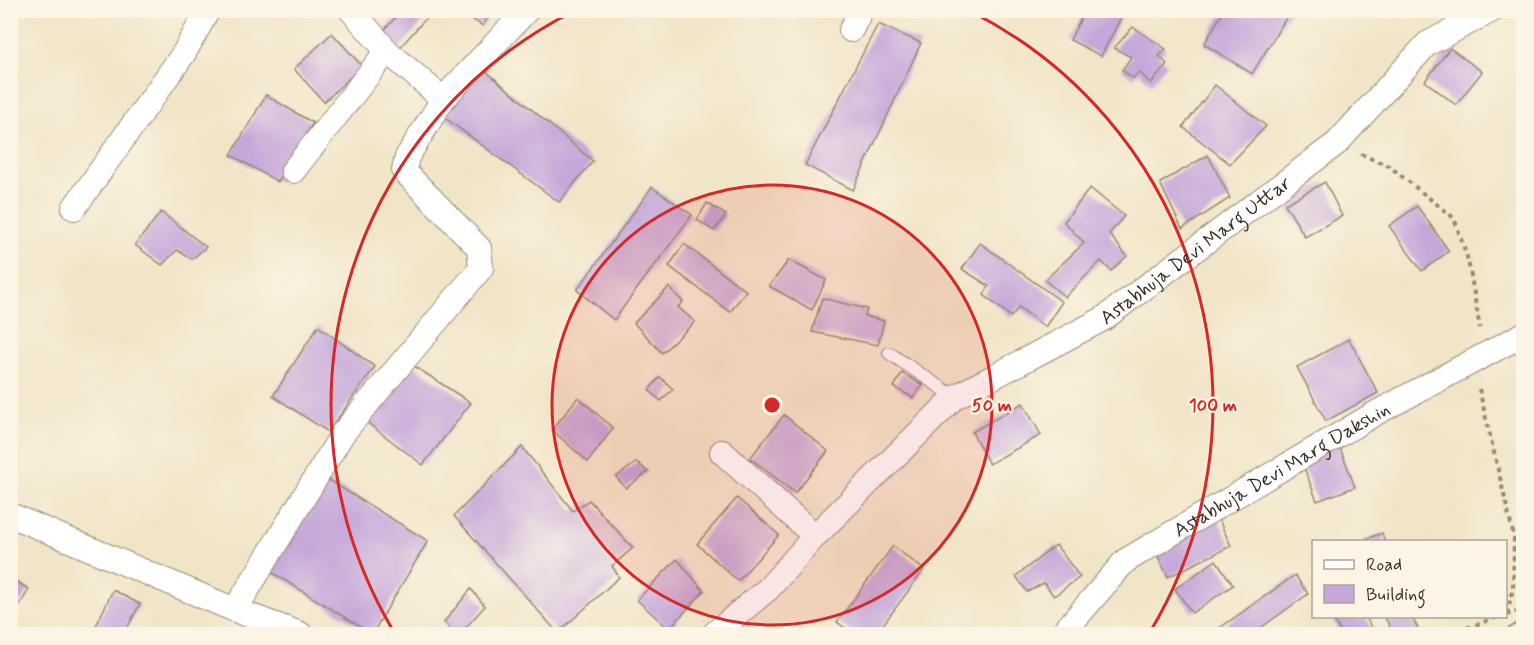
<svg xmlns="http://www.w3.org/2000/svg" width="1534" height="645" font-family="Mynerve,sans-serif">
  <rect width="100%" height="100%" fill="#fcf5e5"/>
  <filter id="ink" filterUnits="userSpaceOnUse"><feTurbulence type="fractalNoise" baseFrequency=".0167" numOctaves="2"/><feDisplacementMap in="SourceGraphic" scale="12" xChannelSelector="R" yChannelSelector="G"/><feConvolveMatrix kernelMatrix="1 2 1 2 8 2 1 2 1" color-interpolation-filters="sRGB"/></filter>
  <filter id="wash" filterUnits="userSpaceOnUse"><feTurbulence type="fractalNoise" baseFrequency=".008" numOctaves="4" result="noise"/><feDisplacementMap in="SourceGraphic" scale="24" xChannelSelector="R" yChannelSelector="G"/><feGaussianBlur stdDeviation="1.35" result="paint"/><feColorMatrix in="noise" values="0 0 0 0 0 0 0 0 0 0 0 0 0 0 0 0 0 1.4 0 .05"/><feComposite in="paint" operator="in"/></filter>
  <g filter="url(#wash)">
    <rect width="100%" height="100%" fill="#f1e5c8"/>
    <g id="blocks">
      <!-- building -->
      <g fill="#c5a7d9">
        <polygon points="402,10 433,10 397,51 380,35"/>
        <polygon points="456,10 492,10 483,26"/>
        <polygon points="1085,10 1117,10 1123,14 1101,56 1070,40"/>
        <polygon points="1224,10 1291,10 1252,74 1204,44"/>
        <polygon points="878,24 921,43 853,190 805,165"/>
        <polygon points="1133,27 1166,49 1159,56 1167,64 1151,84 1139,72 1133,78 1122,70 1131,57 1114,48"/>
        <polygon points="332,33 362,66 324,102 294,69"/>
        <polygon points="1450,48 1482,72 1456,105 1425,81"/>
        <polygon points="481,67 593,161 559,202 444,117"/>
        <polygon points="1215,85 1266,126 1230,164 1183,127"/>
        <polygon points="266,95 313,123 278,182 231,155"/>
        <polygon points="1208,155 1230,198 1182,229 1160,183"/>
        <polygon points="1325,182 1342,216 1305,237 1285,204"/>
        <polygon points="652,187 692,215 614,320 577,290"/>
        <polygon points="1090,188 1124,216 1109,234 1127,256 1111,271 1101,261 1065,297 1045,280 1084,243 1064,222"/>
        <polygon points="707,203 726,215 714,231 697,220"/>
        <polygon points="1417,206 1449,251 1422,271 1389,226"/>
        <polygon points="161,212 206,247 192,259 177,250 162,265 135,245"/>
        <polygon points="980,243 1062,302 1045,327 1019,307 1011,317 984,295 989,286 962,269"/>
        <polygon points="684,244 746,291 730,312 669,266"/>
        <polygon points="789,260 826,280 812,310 769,286"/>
        <polygon points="669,287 683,302 678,307 695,322 662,353 634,323"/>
        <polygon points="822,298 867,309 865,316 884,321 878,345 812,332"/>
        <polygon points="318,326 375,367 328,432 273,396"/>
        <polygon points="1349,339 1378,393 1326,421 1297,367"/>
        <polygon points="408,362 471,403 423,465 360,417"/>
        <polygon points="902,373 923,385 913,398 894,387"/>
        <polygon points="660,377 673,389 661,401 649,390"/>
        <polygon points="578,397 613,428 588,462 552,430"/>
        <polygon points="1023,403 1041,435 989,464 972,432"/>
        <polygon points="784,415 828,451 795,493 750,458"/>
        <polygon points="1339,445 1355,487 1317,501 1301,460"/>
        <polygon points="522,447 573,511 589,500 633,548 612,566 619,577 558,633 454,516"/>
        <polygon points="637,462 648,472 626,488 616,477"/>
        <polygon points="327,479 428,541 372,634 271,572"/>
        <polygon points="737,498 779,535 738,581 697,544"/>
        <polygon points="1216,514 1231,546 1168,577 1153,546"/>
        <polygon points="1382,533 1385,542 1361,542 1361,541"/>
        <polygon points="1056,545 1080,577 1054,596 1044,583 1027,592 1016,576"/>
        <polygon points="893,546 924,570 876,634 854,634 837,622"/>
        <polygon points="677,559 704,591 669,629 637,600"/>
        <polygon points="1216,560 1233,585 1192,613 1175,589"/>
        <polygon points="1295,575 1308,594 1252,634 1216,634 1214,632"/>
        <polygon points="10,578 29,589 10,622"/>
        <polygon points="471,589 485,606 460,634 455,634 444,622"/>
        <polygon points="113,590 140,604 124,634 92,634"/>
        <polygon points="1339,616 1365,616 1373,630 1367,634 1342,634 1333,620"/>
        <polygon points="1384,616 1411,616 1421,634 1394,634"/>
        <polygon points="1524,619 1524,634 1510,634 1506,630"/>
      </g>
    </g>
  </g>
  <g filter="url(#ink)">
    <use href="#blocks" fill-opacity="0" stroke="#968873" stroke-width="1.5"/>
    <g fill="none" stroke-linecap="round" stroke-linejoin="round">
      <!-- lane casing -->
      <g stroke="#968873" stroke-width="14">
        <polyline id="lane" points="889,353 955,397"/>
      </g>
      <!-- street casing -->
      <g stroke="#968873" stroke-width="26">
        <g id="street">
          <polyline points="351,10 387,51 443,99 527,10"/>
          <polyline points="851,30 861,10"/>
          <polyline points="293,171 387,51"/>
          <polyline points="74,208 184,53 208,10"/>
          <polyline points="722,452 815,536"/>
          <polyline points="10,515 235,610 300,634"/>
          <polyline points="235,610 343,433 481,268 479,248 404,171 407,157 443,99"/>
          <path id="s1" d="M714,634L769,588L815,536L955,397L1103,319L1337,143L1427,44L1492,10"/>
          <path id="s2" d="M1062,634L1125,561L1376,413L1524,334"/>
        </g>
      </g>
      <!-- path -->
      <g stroke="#968873" stroke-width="4" stroke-dasharray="4.5 4.5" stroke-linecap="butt">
        <polyline points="1361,154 1389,166 1454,218 1468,260 1480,328"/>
        <polyline points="1479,389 1514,537 1513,588 1507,614"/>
        <polyline points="1506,615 1524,610"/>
        <polyline points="1450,634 1500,616"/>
      </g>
      <!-- lane -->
      <use href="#lane" stroke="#fff" stroke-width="12"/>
      <!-- street -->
      <use href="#street" stroke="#fff" stroke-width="24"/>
    </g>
  </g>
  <!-- distance rings -->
  <circle cx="772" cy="405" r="220" fill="#d62828" fill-opacity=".12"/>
  <g fill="none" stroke="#d62828" stroke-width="3">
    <circle cx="772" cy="405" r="220"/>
    <path d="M394 632A441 441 0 0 1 572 12M972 12A441 441 0 0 1 1150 632"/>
  </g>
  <g text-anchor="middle" stroke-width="4.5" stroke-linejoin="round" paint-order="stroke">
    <!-- street labels -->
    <g font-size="20" fill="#3b2a1e" stroke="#fcf5e5">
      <text dy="7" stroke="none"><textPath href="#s1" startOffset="621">Astabhuja Devi Marg Uttar</textPath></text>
      <text dy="7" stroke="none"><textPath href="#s2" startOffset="278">Astabhuja Devi Marg Dakshin</textPath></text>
    </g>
  </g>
  <circle cx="772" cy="405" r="9" fill="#d62828" stroke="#fcf5e5" stroke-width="3"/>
  <g font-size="18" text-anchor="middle" font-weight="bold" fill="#d62828" stroke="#fcf5e5" stroke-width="4.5" stroke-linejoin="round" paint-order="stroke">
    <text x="992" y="411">50 m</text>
    <text x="1213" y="411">100 m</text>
  </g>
  <!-- margin -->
  <rect width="1534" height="645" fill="none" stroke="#fcf5e5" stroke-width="36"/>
  <!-- legend -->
  <rect x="1312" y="540" width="195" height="78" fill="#fcf5e5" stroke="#afa495" stroke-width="1.5"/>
  <rect x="1324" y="560" width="30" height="9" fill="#ffffff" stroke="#afa495" stroke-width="1.5"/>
  <text x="1366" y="570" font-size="18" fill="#3b2a1e">Road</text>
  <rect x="1324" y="585" width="30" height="18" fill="#c5a7d9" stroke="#afa495" stroke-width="1.5"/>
  <text x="1366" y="600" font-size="18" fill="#3b2a1e">Building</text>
</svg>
